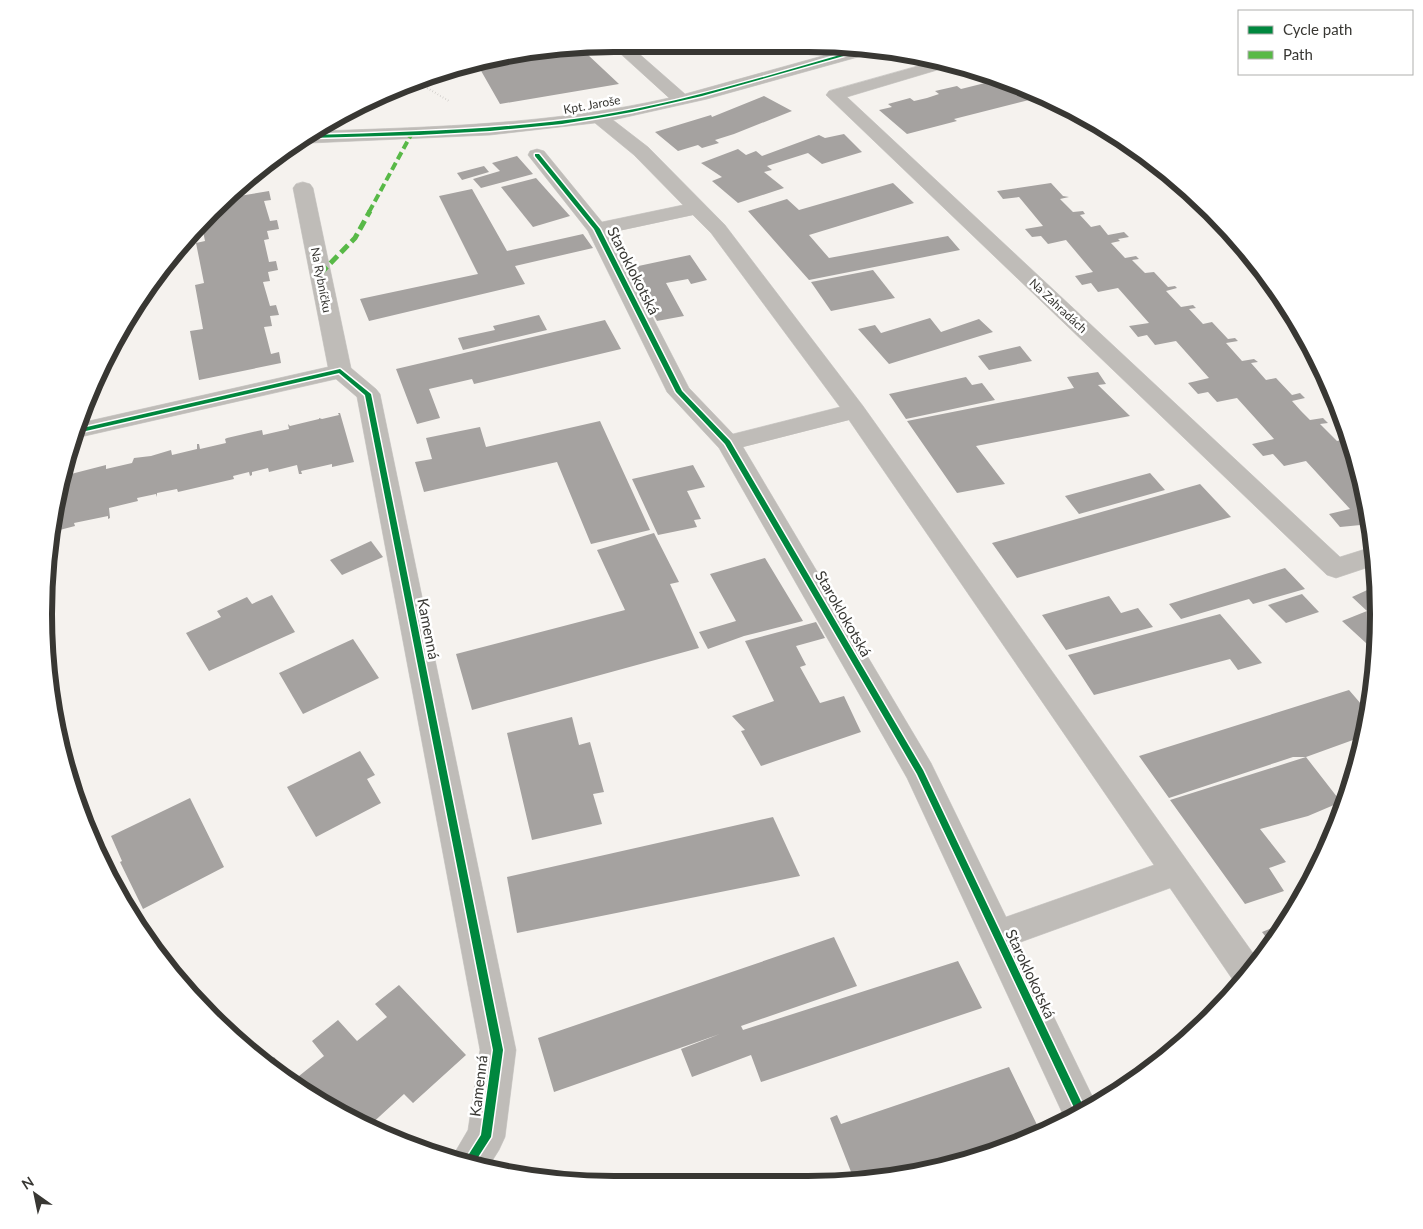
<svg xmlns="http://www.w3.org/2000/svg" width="1423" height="1229" font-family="Lato,sans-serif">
  <rect width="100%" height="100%" fill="#f5f2ee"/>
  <!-- building -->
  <g fill="#a5a2a0">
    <polygon points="586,48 592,53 587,54 619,84 500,104 476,62"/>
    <polygon points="997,76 1045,96 954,119 957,121 907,134 879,110 892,107 888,104 910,98 914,101 927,98 939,94 935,91 957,86 961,89 985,83 981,80"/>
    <polygon points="764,96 792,111 734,134 715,140 719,143 702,148 698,145 678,151 655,132 711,115 712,117"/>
    <polygon points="844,134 862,152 822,164 808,153 767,166 772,170 764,172 784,188 738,203 712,181 722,177 701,163 738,149 746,155 756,151 762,156 819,135 825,138"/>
    <polygon points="517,156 533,174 481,188 473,179 500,171 492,163"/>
    <polygon points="484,166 489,172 462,180 457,173"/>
    <polygon points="536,178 570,216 533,227 501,187"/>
    <polygon points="893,183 914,203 809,235 829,258 948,236 960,250 809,280 748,211 787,199 799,210"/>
    <polygon points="1051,183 1063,196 1069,197 1060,199 1073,212 1083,211 1085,214 1080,215 1091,227 1100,225 1108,235 1124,232 1129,237 1118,239 1120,241 1111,243 1125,258 1136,256 1139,259 1132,260 1145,273 1154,272 1168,287 1175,286 1177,288 1166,291 1181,307 1193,305 1196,308 1189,309 1203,324 1212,322 1228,339 1235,338 1238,341 1226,343 1242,361 1254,359 1258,362 1251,363 1266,380 1276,378 1292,395 1300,393 1305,398 1292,401 1301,411 1310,420 1323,418 1328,423 1320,424 1337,441 1345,439 1353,448 1371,524 1340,527 1329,514 1350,509 1306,461 1284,466 1273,454 1263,456 1252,444 1274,439 1237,398 1217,402 1208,392 1198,394 1188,383 1209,378 1176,341 1155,345 1147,335 1138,337 1129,326 1149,323 1118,288 1098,292 1091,283 1082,285 1075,276 1093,272 1066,240 1048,244 1041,236 1032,237 1025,229 1043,226 1019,197 1003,199 997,191"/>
    <polygon points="472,189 507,251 583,234 593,248 515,266 525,284 369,321 360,299 478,274 439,196"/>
    <polygon points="269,191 271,200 264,201 270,221 277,220 279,229 267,231 269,239 264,240 269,262 276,261 278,270 268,272 270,281 263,282 270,306 276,305 279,315 270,316 272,326 264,327 271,354 279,352 281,363 199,380 190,331 203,329 195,285 204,283 196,243 205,241 202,226 227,198"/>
    <polygon points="690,255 707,280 691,284 688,279 666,283 684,316 657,321 629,268"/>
    <polygon points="873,270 895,298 831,311 811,282"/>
    <polygon points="539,315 547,330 463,350 458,338 495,330 493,326"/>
    <polygon points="930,318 941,332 979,319 993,332 889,364 858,329 875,325 881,333"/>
    <polygon points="605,320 621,349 474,384 472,379 429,389 440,418 417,424 396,369"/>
    <polygon points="1020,346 1032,361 989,370 978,356"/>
    <polygon points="1098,372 1106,384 1098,385 1130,416 976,446 1005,484 957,493 907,421 1074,388 1067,377"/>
    <polygon points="966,377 972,385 982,383 995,400 906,419 889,394"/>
    <polygon points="338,413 340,413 354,462 332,467 332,464 301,471 302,474 299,474 297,465 269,472 268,468 252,472 252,475 250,476 249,472 233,476 234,479 178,492 177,489 157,493 157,497 156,494 137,498 138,501 109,508 110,518 108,519 108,516 74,523 75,526 52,532 66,474 71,473 71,474 106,465 106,469 132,463 134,458 151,456 171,450 172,455 197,449 197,444 199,444 200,449 226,443 225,439 227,438 262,430 263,435 289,429 288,424 290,426 319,419 319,418 322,419 339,415"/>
    <polygon points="600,421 650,530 591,544 557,462 424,492 415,462 432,459 426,438 480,427 486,447"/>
    <polygon points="693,465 705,487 687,491 701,519 694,520 697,527 658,535 632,479"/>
    <polygon points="1150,473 1165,490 1079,514 1065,496"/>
    <polygon points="1200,484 1231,517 1017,578 992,543"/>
    <polygon points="654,533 679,582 670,584 699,648 472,710 456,654 625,610 597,550"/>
    <polygon points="371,541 383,557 342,575 330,560"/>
    <polygon points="765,558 803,621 744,636 708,649 699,632 736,621 710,574"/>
    <polygon points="1285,568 1305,589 1253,604 1249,599 1181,619 1169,604"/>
    <polygon points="1376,586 1378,652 1378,654 1342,621 1367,611 1352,597"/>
    <polygon points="1302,594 1319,612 1286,623 1268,605"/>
    <polygon points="272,595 295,632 209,671 186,633 221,617 217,611 247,597 252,604"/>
    <polygon points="1109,596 1121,613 1138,608 1153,627 1066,650 1042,615"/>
    <polygon points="1220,614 1262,663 1238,670 1230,659 1094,695 1068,655"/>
    <polygon points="816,622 825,638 796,646 806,665 800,667 820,703 844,696 861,732 761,766 741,731 745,730 732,716 774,701 745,641"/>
    <polygon points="353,639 379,678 303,714 279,673"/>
    <polygon points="1349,690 1368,712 1364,736 1306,757 1341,802 1308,816 1260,829 1286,862 1269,868 1284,891 1245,904 1170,800 1306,757 1293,757 1169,798 1139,756"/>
    <polygon points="572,717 579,745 590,742 604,792 593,794 602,824 532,840 507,733"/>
    <polygon points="360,751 375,775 367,779 381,803 316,837 287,787"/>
    <polygon points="190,798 224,867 143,909 120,862 122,861 111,836"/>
    <polygon points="773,817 800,876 517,933 507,877"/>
    <polygon points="1285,923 1272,945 1262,932"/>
    <polygon points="834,937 857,986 741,1026 743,1030 958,961 982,1008 761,1082 751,1055 692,1077 681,1049 720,1034 554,1092 538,1038"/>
    <polygon points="399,985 466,1055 413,1103 404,1094 368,1127 297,1089 267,1064 274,1057 294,1080 324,1056 312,1041 338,1020 357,1041 387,1017 375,1004"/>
    <polygon points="1009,1067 1041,1133 992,1155 855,1182 830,1118 837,1115 841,1124"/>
  </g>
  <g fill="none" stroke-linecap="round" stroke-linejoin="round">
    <!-- minor casing -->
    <g stroke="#d2d0cd" stroke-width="1">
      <g id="minor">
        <path d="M610,44H628L685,94L851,48L878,49L876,52L707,99L613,120L648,147L725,225L863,406L1260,963L1237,986L1170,888L1018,943L1097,1106L1066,1121L907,778L719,448L667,392L588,231L528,155L530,151L537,149L544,151L602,222L683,205L634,155L595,123L490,135L311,143L305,141L319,131C437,127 554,124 669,98ZM693,215L711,233L840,407L733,434L689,388L609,233ZM849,420L1154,865L1006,917L931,763L743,447Z"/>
        <polygon points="936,61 954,65 847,97 1340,557 1375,546 1375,565 1336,578 1327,575 826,95 829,91"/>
        <polygon points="303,182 310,184 313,188 351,368 376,389 380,394 516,1050 505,1137 499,1150 487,1169 451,1159 468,1130 480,1050 357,397 336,379 76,438 80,423 328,367 293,188 296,184"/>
      </g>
    </g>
    <!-- path -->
    <polyline stroke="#c0bebb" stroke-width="2" stroke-dasharray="0.5 2.5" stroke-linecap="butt" points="417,82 449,101"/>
    <!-- minor -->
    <use href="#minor" fill="#bfbcb8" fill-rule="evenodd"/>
    <!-- quiet-far1 -->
    <polyline stroke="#58b947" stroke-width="4" stroke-dasharray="8 4" stroke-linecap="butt" points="369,212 412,133"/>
    <!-- quiet -->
    <polyline stroke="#58b947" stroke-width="5" stroke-dasharray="10 5" stroke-linecap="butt" points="320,274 355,238 370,211"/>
    <!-- cycleway casing -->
    <g stroke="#fff" stroke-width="3">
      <g id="cycleway">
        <path d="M864,48H872L702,96L632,112L598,118L562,124L490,131L419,135L309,138L313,135C408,132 502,130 596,116C687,102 775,73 864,48Z"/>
        <polygon points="535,154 539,154 600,229 682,391 730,441 923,770 1086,1112 1078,1116 917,774 725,444 676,392 594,229 535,156"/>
        <polygon points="340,369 371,394 503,1050 491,1137 473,1165 464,1162 481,1135 493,1050 365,395 339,373 77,433 78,429"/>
      </g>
    </g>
    <!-- cycleway -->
    <use href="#cycleway" fill="#00873e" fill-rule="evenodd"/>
  </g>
  <g text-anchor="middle" stroke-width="5" stroke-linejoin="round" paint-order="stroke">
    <!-- far-street labels -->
    <g font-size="12" fill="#383733" stroke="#fff">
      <text transform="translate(592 105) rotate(-10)" y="4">Kpt. Jaroše</text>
      <text transform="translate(321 280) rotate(79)" y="4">Na Rybníčku</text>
      <text transform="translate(1058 306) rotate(43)" y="4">Na Zahradách</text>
    </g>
    <!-- street labels -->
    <g font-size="15" fill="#383733" stroke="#fff">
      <text transform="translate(633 271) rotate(63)" y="5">Staroklokotská</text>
      <text transform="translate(843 614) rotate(60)" y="5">Staroklokotská</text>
      <text transform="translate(428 629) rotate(79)" y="5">Kamenná</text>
      <text transform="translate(1030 974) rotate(65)" y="5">Staroklokotská</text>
      <text transform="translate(479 1086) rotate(-83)" y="5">Kamenná</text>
    </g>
  </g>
  <!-- crop -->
  <path d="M0 0H1423V1229H0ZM614 52H808A562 562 0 0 1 1370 614V614A562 562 0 0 1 808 1176H614A562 562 0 0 1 52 614V614A562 562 0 0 1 614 52Z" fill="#fff" fill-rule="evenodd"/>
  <path fill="none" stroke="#383733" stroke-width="6" d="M614 52H808A562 562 0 0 1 1370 614V614A562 562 0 0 1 808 1176H614A562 562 0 0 1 52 614V614A562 562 0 0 1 614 52Z"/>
  <!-- legend -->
  <rect x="1238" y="10" width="175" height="65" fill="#ffffff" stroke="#afafad"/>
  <rect x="1248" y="26" width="25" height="8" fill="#00873e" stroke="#afafad"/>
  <text x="1283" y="35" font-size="15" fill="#383733">Cycle path</text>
  <rect x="1248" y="51" width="25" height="8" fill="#58b947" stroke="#afafad"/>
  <text x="1283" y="60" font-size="15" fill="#383733">Path</text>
  <!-- north arrow -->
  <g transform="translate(35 1194) rotate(327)" stroke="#ffffff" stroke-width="4" paint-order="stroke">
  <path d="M0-4L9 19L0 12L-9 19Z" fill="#383733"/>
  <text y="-8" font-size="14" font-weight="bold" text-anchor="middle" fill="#383733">N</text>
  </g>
</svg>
